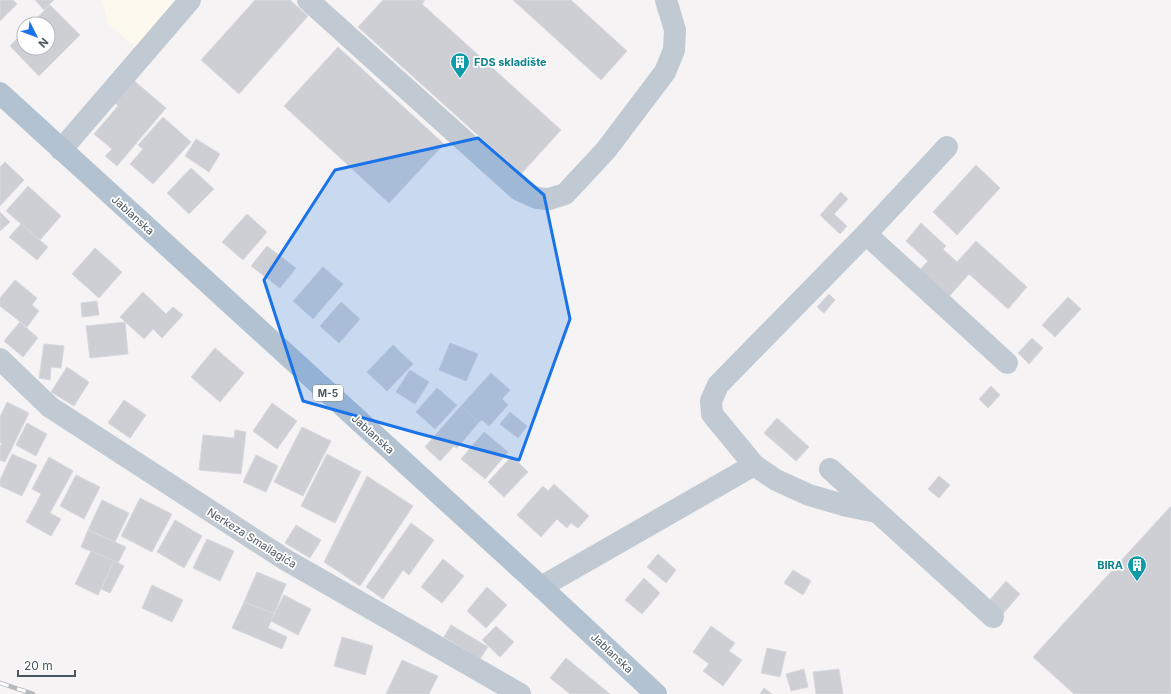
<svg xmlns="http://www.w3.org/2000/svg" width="1171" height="694" font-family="Inter,sans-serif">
  <rect width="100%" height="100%" fill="#f5f3f3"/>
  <!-- commercial -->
  <polygon fill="#fdf9ef" points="102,0 178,0 136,48 108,24"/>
  <!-- building -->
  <g fill="#cdcfd5" stroke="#d7d9de">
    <polygon points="0,0 13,0 17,4 0,21"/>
    <polygon points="35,0 54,0 44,10"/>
    <polygon points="255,0 290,0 308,16 239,94 201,60"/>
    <polygon points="383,0 425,0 422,4 561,130 521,174 358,27"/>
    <polygon points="513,0 571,0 627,51 601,80"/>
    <polygon points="50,5 80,35 39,76 10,46 24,31 24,48 48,48 48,24 31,24"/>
    <polygon points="338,47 444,144 389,203 284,106"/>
    <polygon points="131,78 166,108 117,166 105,156 112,149 94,134 118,106 112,100"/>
    <polygon points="163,117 191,142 153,184 130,164 143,149 138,145"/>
    <polygon points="196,139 220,154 209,172 185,156"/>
    <polygon points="5,162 24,180 0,206 0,167"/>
    <polygon points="976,165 1000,188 957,235 933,212"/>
    <polygon points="191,168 214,189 189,214 167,193"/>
    <polygon points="28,186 61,216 40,240 6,211"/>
    <polygon points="841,192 848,199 834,214 847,226 840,234 820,215"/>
    <polygon points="0,212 10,222 0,231"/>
    <polygon points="247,214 267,232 243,260 222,242"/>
    <polygon points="921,223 946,246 943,249 957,262 976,241 1027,287 1008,309 969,274 946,300 917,273 928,261 906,241"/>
    <polygon points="21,224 48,247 37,260 9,237"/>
    <polygon points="267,246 296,268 280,288 251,266"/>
    <polygon points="95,248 122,272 99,298 72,274"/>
    <polygon points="323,267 343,284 313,319 293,301"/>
    <polygon points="15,280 37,298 32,305 39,311 27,327 0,306 0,298"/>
    <polygon points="143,292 166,314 173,307 183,315 162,338 153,329 144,339 120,317"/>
    <polygon points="829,294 835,300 824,313 817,307"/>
    <polygon points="1068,297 1081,309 1055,337 1042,325"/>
    <polygon points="97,301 99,315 82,317 81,303"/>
    <polygon points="341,302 360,319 339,343 320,326"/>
    <polygon points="20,322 38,338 23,357 4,341"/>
    <polygon points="125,322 128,354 90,358 86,326"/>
    <polygon points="1032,338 1043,348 1029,364 1018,353"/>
    <polygon points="450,343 478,354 466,381 439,370"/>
    <polygon points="44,344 64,346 61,368 51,367 50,380 39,378"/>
    <polygon points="393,345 413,364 387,391 367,372"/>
    <polygon points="215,348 244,373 220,402 191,377"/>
    <polygon points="67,367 89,382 74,406 51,392"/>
    <polygon points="410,370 429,382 415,404 396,392"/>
    <polygon points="491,373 510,390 502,399 508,405 489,426 482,420 479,422 461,406"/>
    <polygon points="991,386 1000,395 988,408 979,399"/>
    <polygon points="437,388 457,405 435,429 416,412"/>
    <polygon points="124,400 146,415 130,438 108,423"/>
    <polygon points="7,402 29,413 5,462 0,460 0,447 2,443 0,442 0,417"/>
    <polygon points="272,403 297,421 277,449 253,431"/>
    <polygon points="461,406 479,422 457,448 454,446 440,461 425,447"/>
    <polygon points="510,412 527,426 518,438 500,424"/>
    <polygon points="777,418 809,447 796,461 764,433"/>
    <polygon points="27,423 47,434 36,456 16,445"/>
    <polygon points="302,427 331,441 303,496 274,482"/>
    <polygon points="235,430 246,432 241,474 199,470 203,435 234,438"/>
    <polygon points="484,432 508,452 485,479 461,459"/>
    <polygon points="12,454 37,465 22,496 0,486 0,480"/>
    <polygon points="327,454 361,472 335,523 301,506"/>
    <polygon points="256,455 278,466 266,492 243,482"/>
    <polygon points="512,456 528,472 504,497 488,482"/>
    <polygon points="49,457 73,471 50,513 61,519 51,536 26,522 41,494 32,489"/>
    <polygon points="76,475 100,487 84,519 60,506"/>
    <polygon points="367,476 413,506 360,586 324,562"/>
    <polygon points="939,476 950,485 939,498 928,489"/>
    <polygon points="554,484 589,516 578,528 571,523 567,528 557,519 541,537 517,515 543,486 548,491"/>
    <polygon points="140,498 172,514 152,552 121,536"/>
    <polygon points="102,500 129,513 115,542 88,530"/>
    <polygon points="1171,506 1171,694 1074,694 1033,657"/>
    <polygon points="175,520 202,536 184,568 157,552"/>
    <polygon points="411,523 434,540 409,575 403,570 383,599 366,587"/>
    <polygon points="296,525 321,540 310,558 285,543"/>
    <polygon points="88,530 126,547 118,563 81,547"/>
    <polygon points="207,539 234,551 220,581 193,568"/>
    <polygon points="91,551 114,561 98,595 75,584"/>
    <polygon points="658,554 676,570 666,583 647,567"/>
    <polygon points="443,559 464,576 442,603 421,587"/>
    <polygon points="114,561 124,566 110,593 101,589"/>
    <polygon points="793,570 811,581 803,595 784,583"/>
    <polygon points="257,572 286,584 274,614 244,602"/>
    <polygon points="644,578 660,593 642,614 625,600"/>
    <polygon points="1006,581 1020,594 1001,616 987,603"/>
    <polygon points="152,585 183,600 172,622 142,608"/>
    <polygon points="487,587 507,605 486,628 467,611"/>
    <polygon points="284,595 311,609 298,635 271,621"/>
    <polygon points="244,602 274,614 268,628 287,637 282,649 232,628"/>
    <polygon points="451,625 488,647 480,659 444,637"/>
    <polygon points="496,626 514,642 500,657 482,640"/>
    <polygon points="711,626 735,643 729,651 742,660 723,686 703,671 709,664 693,652"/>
    <polygon points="342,637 373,646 365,675 334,666"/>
    <polygon points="767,648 786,652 780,677 761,673"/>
    <polygon points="566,658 610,694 570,694 550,678"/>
    <polygon points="402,660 438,676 429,694 386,694"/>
    <polygon points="804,669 808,687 791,691 786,674"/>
    <polygon points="839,669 843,694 816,694 813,672"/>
    <polygon points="764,688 772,694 760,694"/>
  </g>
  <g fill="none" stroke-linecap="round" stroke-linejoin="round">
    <!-- minor -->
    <g stroke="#c1cad2" stroke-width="22">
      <polyline points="308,0 519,190 537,198 549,199 565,194 606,150 665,72 674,50 675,30 666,0"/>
      <polyline points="61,150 190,0"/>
      <polyline points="866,234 1007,363"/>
      <polyline points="0,359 50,407 286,560 520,694"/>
      <polyline points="830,469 993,617"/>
      <polyline points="877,512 847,506 809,495 776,480 754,465 712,414 711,401 718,385 866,234 947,147"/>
      <polyline points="541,587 754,465"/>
    </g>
    <!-- major -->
    <polyline stroke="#b3c2d1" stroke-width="22" points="0,93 541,587 656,694"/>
    <!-- rail casing -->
    <g stroke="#b5b8bd" stroke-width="4.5">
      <polyline id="rail" points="0,683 33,694"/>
    </g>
    <!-- rail -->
    <use href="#rail" stroke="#fff" stroke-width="3" stroke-dasharray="9" stroke-linecap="butt"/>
  </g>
  <!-- marked area -->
  <path fill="#1a73e8" fill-opacity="0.2" stroke="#1a73e8" stroke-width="3" stroke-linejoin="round" d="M478,138L544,195L570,319L519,460L417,433L303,401L264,280L335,170Z"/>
  <!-- icons -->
  <defs>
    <g id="building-pin" transform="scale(1)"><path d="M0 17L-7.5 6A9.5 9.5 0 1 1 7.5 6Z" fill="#0f9aa8" stroke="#fff"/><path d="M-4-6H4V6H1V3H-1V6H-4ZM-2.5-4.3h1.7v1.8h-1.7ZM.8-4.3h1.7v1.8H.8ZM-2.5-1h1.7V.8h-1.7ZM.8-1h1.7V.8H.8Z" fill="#fff"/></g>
  </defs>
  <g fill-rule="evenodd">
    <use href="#building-pin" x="460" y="62"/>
    <use href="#building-pin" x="1137" y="565"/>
  </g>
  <g text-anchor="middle" stroke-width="3.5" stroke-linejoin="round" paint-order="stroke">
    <!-- shield labels -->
    <rect fill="#fff" stroke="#808990" stroke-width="1" x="313" y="385" width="30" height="16" rx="3"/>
    <g font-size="10" font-weight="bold" fill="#4a5661">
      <text x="328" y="397">M-5</text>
    </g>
    <!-- culture labels -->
    <g font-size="11" font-weight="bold" fill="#0d838f" stroke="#fff" text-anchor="start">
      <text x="474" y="66">FDS skladište</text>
      <text x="1123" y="569" text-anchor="end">BIRA</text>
    </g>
    <!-- street labels -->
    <g font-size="11" fill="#4a5661" stroke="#fff">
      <text transform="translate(133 215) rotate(42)" y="4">Jablanska</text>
      <text transform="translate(373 434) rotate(42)" y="4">Jablanska</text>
      <text transform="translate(252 538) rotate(32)" y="4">Nerkeza Smailagića</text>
      <text transform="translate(612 653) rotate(43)" y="4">Jablanska</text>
    </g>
  </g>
  <!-- north arrow -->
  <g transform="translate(36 36) rotate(132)"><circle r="19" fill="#ffffff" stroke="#b7bbc0"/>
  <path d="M0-3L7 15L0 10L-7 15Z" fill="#1a73e8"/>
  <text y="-6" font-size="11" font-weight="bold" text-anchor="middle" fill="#4a5661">N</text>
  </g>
  <!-- scale -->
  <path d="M18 670v6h57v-6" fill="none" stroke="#4a5661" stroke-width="2"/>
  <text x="24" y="670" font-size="12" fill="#4a5661" stroke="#ffffff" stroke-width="3" paint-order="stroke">20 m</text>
</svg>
